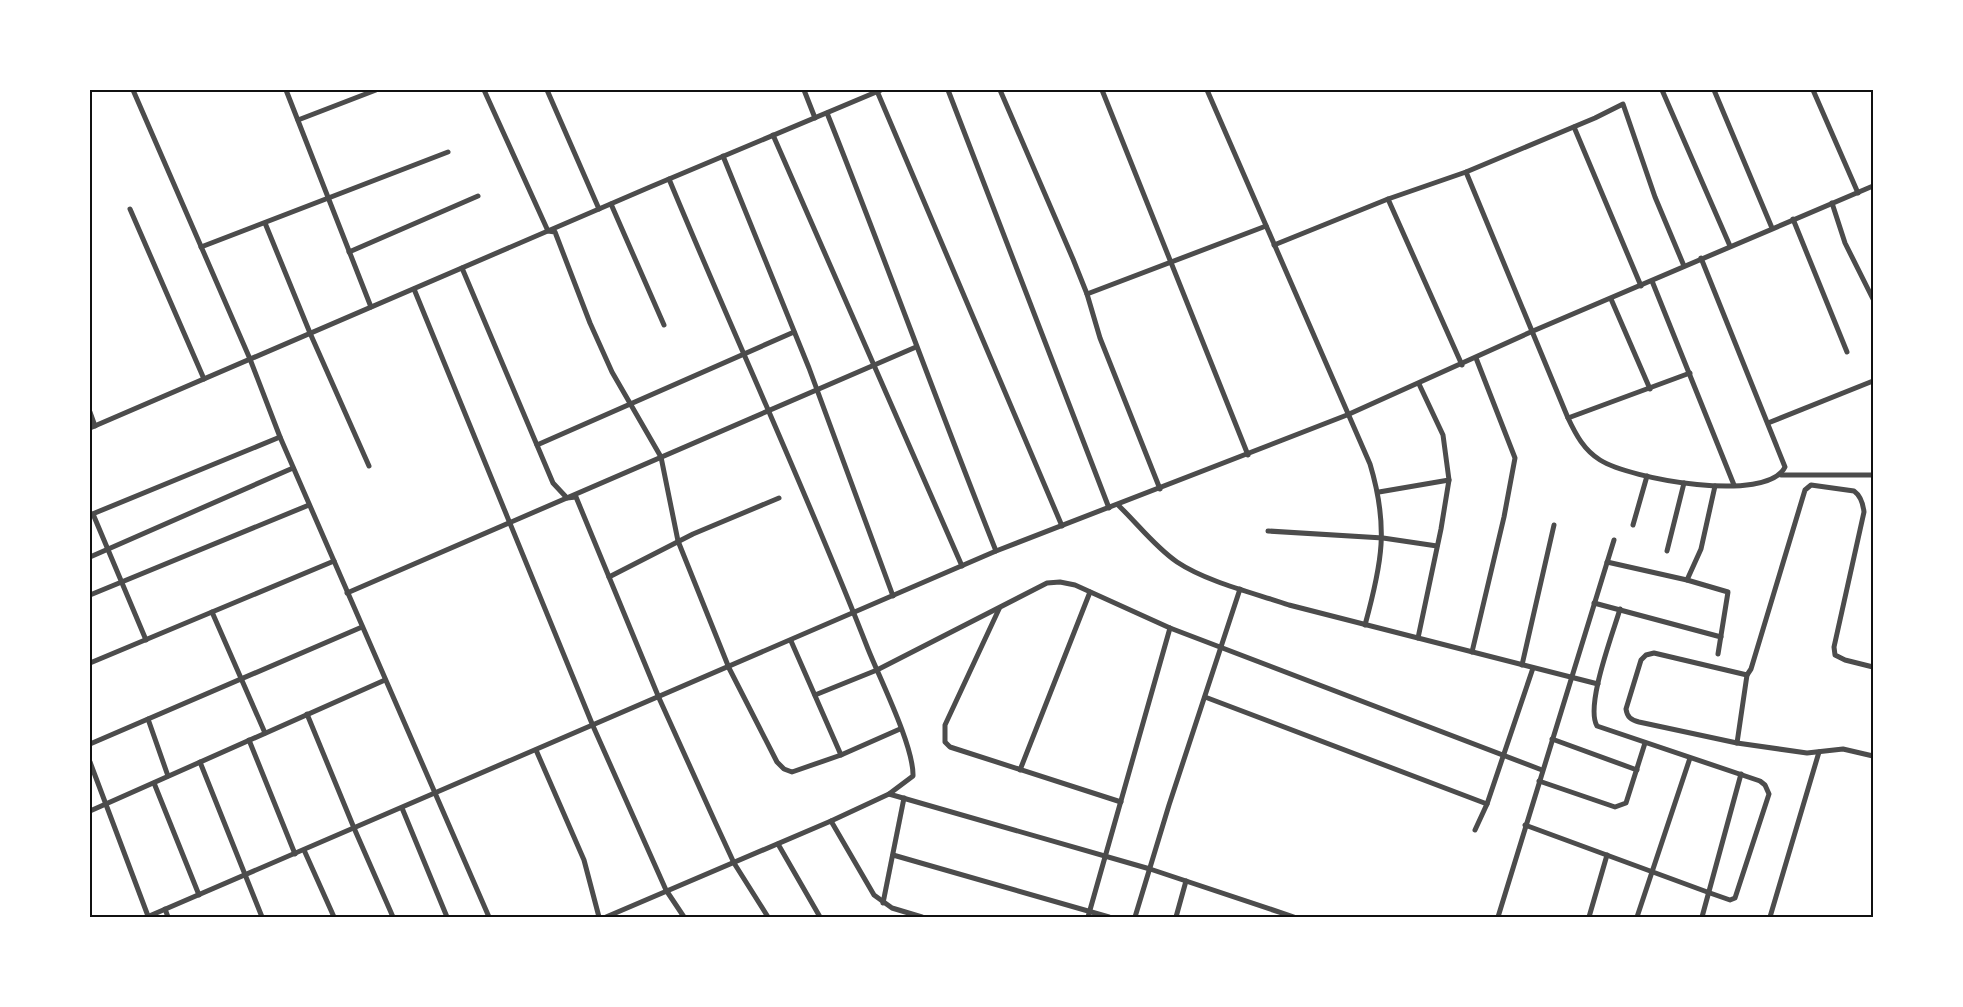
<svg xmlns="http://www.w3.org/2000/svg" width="1963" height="1007" font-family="Roboto,sans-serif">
  <rect width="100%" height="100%" fill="#fff"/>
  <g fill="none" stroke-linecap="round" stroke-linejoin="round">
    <!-- minor -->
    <g stroke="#4c4c4c" stroke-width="5">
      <polyline points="133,90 250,359 280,437 489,917"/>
      <polyline points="286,90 371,307"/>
      <polyline points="484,90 548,231 555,232 590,323 612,372 661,457 678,541 729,668 777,762 784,769 792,772 841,755 900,729"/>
      <polyline points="547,90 599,209"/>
      <polyline points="804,90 815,118"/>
      <polyline points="948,90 1109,508"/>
      <polyline points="1000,90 1073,259 1087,294 1100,338 1160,489"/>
      <polyline points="1102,90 1248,455"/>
      <path d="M1207,90L1370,464C1389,527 1382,563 1365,625"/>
      <polyline points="1662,90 1730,246"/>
      <polyline points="1714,90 1772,228"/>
      <polyline points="1813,90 1858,193"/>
      <polyline points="877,91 1062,526"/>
      <path d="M827,113C885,258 938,406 996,551"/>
      <polyline points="298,120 376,90"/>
      <polyline points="1574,127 1641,286"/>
      <path d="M773,135C837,278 898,423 962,566"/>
      <polyline points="723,156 809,368 893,596"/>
      <path d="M1466,172L1568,418C1576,435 1584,450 1600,460C1630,479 1767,504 1785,467L1701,258"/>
      <polyline points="1388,199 1462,365"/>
      <polyline points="1832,203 1845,243 1873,299"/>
      <polyline points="611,204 664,325"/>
      <polyline points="130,209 204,379"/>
      <polyline points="1793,219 1847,352"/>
      <polyline points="265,223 310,333 369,466"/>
      <polyline points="1274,245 1388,199 1466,172 1595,118 1623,104 1655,197 1684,266"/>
      <polyline points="201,247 448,152"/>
      <polyline points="349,252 478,196"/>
      <polyline points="462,268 553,483 567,498 576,497 659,698 716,824 734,863 768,917"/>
      <polyline points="1652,281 1734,485"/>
      <polyline points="414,289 593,726 666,890 684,917"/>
      <polyline points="1087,294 1266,226"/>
      <polyline points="1611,299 1650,389"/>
      <polyline points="90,412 95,426"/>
      <polyline points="1568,418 1690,373"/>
      <polyline points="1768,423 1873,381"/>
      <polyline points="90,428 650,187 881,90"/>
      <polyline points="537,445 794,332"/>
      <polyline points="1781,475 1873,475"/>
      <polyline points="1379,492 1449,480 1443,435 1419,384"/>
      <path d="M1118,505C1137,523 1155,547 1177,562C1207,582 1254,593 1289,605L1598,684"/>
      <polyline points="93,514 146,640"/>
      <polyline points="90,515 280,437"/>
      <polyline points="1633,525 1647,476"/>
      <polyline points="1268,531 1383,538 1437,546"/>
      <polyline points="1667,551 1684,483"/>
      <polyline points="90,557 293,468"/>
      <polyline points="1607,562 1687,580 1728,592 1718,654"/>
      <polyline points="609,577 693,534 779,498"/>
      <polyline points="1687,580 1701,549 1715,486"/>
      <polyline points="347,593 916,347"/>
      <polyline points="90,595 309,505"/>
      <polyline points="1594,603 1721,637"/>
      <polyline points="999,609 945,725 945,742 950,747 1121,802"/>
      <polyline points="212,612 265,733"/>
      <polyline points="1418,638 1441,529 1449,480"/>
      <polyline points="791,641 841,755"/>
      <polyline points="1472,652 1504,517 1515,458 1476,358"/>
      <polyline points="90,663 334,561"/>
      <polyline points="1522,665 1554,525"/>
      <path d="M1873,667L1845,660L1835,655L1834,647L1864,512C1863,503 1861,496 1854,491L1811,485L1805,490L1751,669L1747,675L1654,653L1646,655L1641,660L1626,709C1627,717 1631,720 1639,722L1737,743L1807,753L1843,749L1873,756"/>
      <polyline points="815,695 877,670 1047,583 1060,582 1075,585 1170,628 1542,770"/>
      <polyline points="1205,697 1487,804"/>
      <polyline points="307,714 354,828 393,917"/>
      <polyline points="148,719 168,776"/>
      <polyline points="1552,739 1637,770"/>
      <polyline points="249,740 295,854"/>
      <polyline points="1737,743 1747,675"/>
      <polyline points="90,744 362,627"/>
      <polyline points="536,750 584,860 599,917"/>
      <polyline points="90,762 148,916"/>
      <polyline points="200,762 262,917"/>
      <polyline points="1020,770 1090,592"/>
      <polyline points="1539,781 1615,807 1626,803 1645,743"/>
      <polyline points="154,783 199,895"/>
      <polyline points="889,794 1150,869 1294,917"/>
      <polyline points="402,808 447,917"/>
      <polyline points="90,811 385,680"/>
      <polyline points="831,821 874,895 892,908 922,917"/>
      <path d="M1525,825L1710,893L1730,900L1735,898L1769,794L1765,785L1760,781L1597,726C1585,706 1613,633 1620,609"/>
      <polyline points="1475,830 1487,804 1533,668"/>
      <polyline points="778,844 820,917"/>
      <polyline points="304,850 334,917"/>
      <polyline points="893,855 1109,917"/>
      <polyline points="883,903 904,798"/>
      <polyline points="165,909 168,917"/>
      <polyline points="147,917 996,551 1347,415 1533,331 1873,186"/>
      <path d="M606,917L831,821L889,794L913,776C914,747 880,679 868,649C806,490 734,336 669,179"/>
      <polyline points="1088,917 1170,628"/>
      <polyline points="1135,917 1169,805 1240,589"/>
      <polyline points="1176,917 1186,881"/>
      <polyline points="1498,917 1614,540"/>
      <polyline points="1589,917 1607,855"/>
      <polyline points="1637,917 1690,758"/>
      <polyline points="1702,917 1741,774"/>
      <polyline points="1770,917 1819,752"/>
    </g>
  </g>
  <!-- border -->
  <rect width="1963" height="1007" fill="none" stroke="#ffffff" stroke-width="182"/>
  <rect x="91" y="91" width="1781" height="825" fill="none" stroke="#111" stroke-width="2"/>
</svg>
